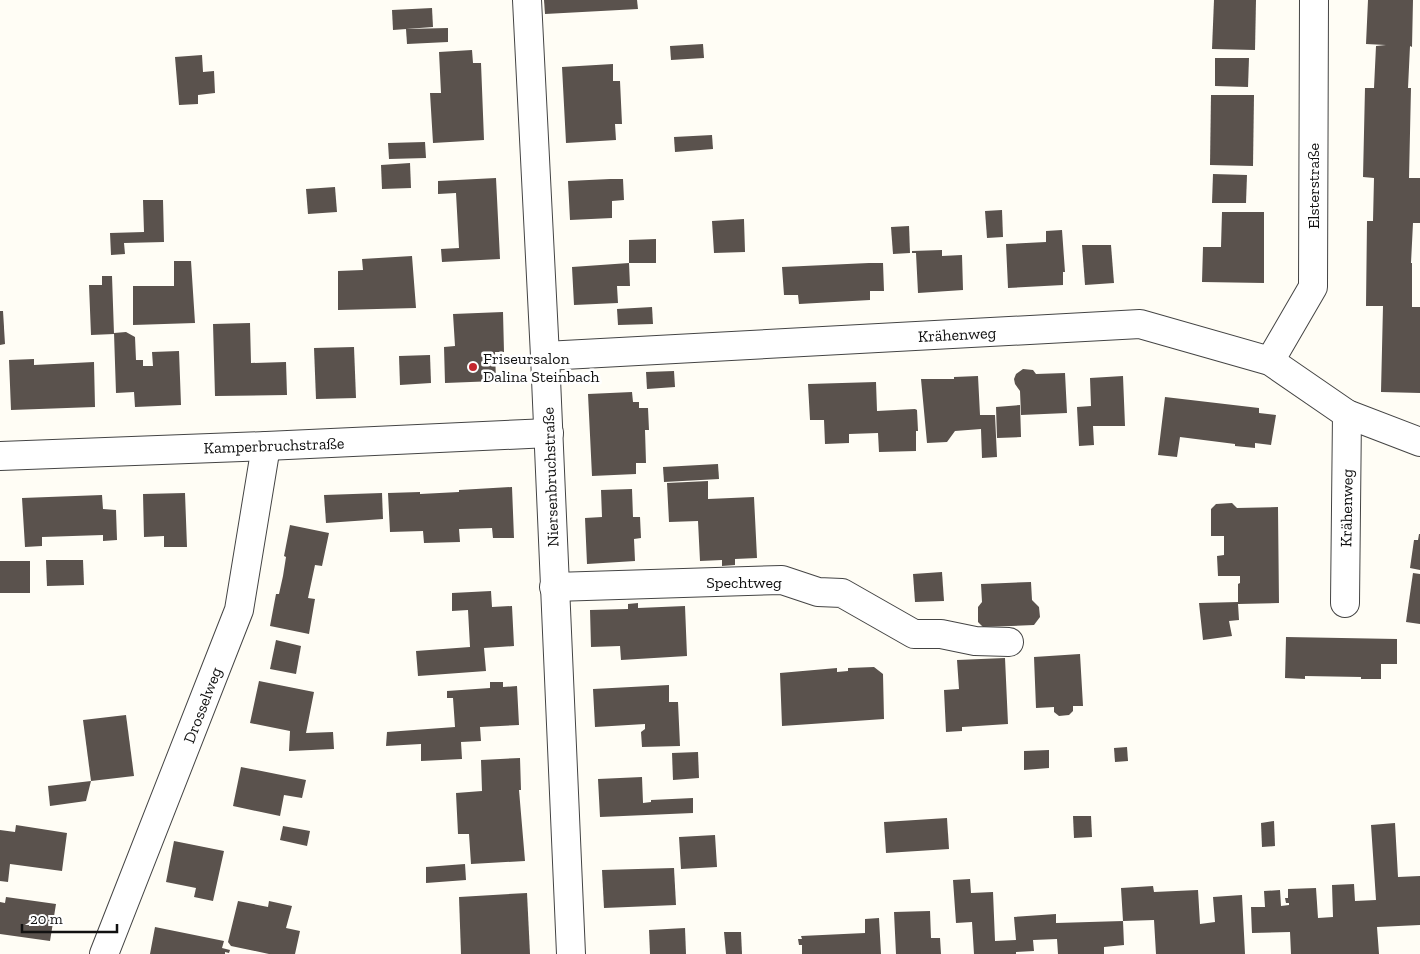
<svg xmlns="http://www.w3.org/2000/svg" width="1420" height="954" font-family="'Zilla Slab',serif">
  <rect width="100%" height="100%" fill="#fffdf5"/>
  <!-- building -->
  <g fill="#5a524d">
    <polygon points="544,0 637,0 638,9 545,14"/>
    <polygon points="1214,0 1256,0 1255,50 1212,49"/>
    <polygon points="1368,0 1413,0 1412,47 1410,46 1408,88 1411,88 1409,178 1420,178 1420,223 1413,223 1411,263 1412,263 1412,307 1420,307 1420,393 1381,392 1383,306 1366,306 1367,221 1373,221 1374,178 1363,177 1365,88 1374,88 1376,46 1386,45 1366,44"/>
    <polygon points="432,8 433,27 393,30 392,10"/>
    <polygon points="448,28 448,42 407,44 406,29"/>
    <polygon points="703,44 704,58 671,60 670,46"/>
    <polygon points="472,50 473,63 481,63 484,140 433,143 430,93 441,93 439,52"/>
    <polygon points="202,55 203,72 214,71 215,93 198,95 198,104 179,105 175,57"/>
    <polygon points="1215,58 1249,58 1248,87 1215,86"/>
    <polygon points="613,64 613,81 620,81 622,124 615,124 616,140 566,143 562,67"/>
    <polygon points="1211,95 1254,95 1253,166 1210,165"/>
    <polygon points="712,135 713,149 675,152 674,137"/>
    <polygon points="425,142 426,158 389,159 388,143"/>
    <polygon points="410,163 411,188 382,189 381,165"/>
    <polygon points="1213,174 1247,175 1246,203 1212,203"/>
    <polygon points="496,178 500,259 442,262 441,249 459,248 456,193 438,194 438,181"/>
    <polygon points="610,179 623,179 624,200 612,201 612,218 570,220 568,181"/>
    <polygon points="335,187 337,212 308,214 306,189"/>
    <polygon points="143,200 163,200 164,242 124,243 125,254 111,255 110,233 144,232"/>
    <polygon points="1002,210 1003,237 987,238 985,211"/>
    <polygon points="1222,212 1264,212 1264,283 1202,282 1203,247 1221,247"/>
    <polygon points="744,219 745,252 714,253 712,221"/>
    <polygon points="909,226 910,253 893,254 891,227"/>
    <polygon points="1062,230 1065,272 1063,272 1063,285 1008,288 1006,244 1046,242 1046,231"/>
    <polygon points="656,239 656,263 629,263 629,240"/>
    <polygon points="1082,245 1111,245 1114,283 1085,285"/>
    <polygon points="942,250 942,256 962,255 963,290 918,293 916,253 912,253 912,251"/>
    <polygon points="412,256 416,308 338,310 338,271 363,270 362,259"/>
    <polygon points="174,261 191,261 195,323 133,325 133,286 174,286"/>
    <polygon points="629,263 630,286 617,286 618,303 574,305 572,267"/>
    <polygon points="869,263 883,263 884,291 870,291 870,300 799,304 798,295 784,295 782,267"/>
    <polygon points="102,276 112,276 114,334 91,335 89,285 102,285"/>
    <polygon points="652,307 653,324 618,325 617,309"/>
    <polygon points="0,311 3,311 5,344 0,345"/>
    <polygon points="503,312 504,352 495,352 496,381 445,383 444,347 455,346 453,314"/>
    <polygon points="250,323 251,363 286,362 287,395 215,396 213,324"/>
    <polygon points="126,332 135,337 136,360 143,360 143,366 153,366 152,352 179,351 181,405 135,407 134,392 116,393 114,333"/>
    <polygon points="354,347 356,398 316,399 314,348"/>
    <polygon points="430,355 431,383 400,385 399,356"/>
    <polygon points="34,359 34,365 94,362 95,407 11,410 9,360"/>
    <polygon points="1023,369 1033,370 1036,374 1065,373 1067,413 1021,415 1020,391 1015,384 1014,379 1016,374"/>
    <polygon points="674,371 675,387 647,389 646,372"/>
    <polygon points="978,376 980,415 995,415 997,457 982,458 981,429 955,431 947,442 927,443 921,379 954,379 954,377"/>
    <polygon points="1123,376 1125,426 1093,426 1094,445 1079,446 1077,407 1091,406 1090,378"/>
    <polygon points="876,382 877,411 915,409 917,410 918,431 916,431 916,451 879,452 878,433 849,434 849,443 825,444 824,420 810,420 808,384"/>
    <polygon points="632,392 633,402 639,402 639,408 648,408 649,430 645,430 646,463 636,463 636,474 592,476 588,394"/>
    <polygon points="1165,397 1259,408 1259,413 1276,415 1271,445 1255,443 1255,448 1235,446 1235,444 1180,437 1177,457 1158,455"/>
    <polygon points="1020,405 1021,437 997,438 996,407"/>
    <polygon points="718,464 719,479 664,482 663,467"/>
    <polygon points="708,481 708,499 754,497 757,558 735,559 735,565 722,566 722,560 700,561 698,521 669,522 667,483"/>
    <polygon points="512,487 514,538 493,538 492,528 459,529 460,542 424,543 423,531 390,532 388,493 420,492 420,494 459,492 459,490"/>
    <polygon points="632,489 633,517 640,517 641,538 634,539 635,561 587,564 585,518 602,517 601,490"/>
    <polygon points="185,493 187,547 164,547 164,536 144,537 143,494"/>
    <polygon points="382,493 383,519 326,523 324,495"/>
    <polygon points="102,495 103,509 116,510 117,540 103,541 103,535 42,537 42,546 25,547 22,498"/>
    <polygon points="1232,503 1237,508 1278,507 1279,603 1238,604 1239,620 1229,621 1232,636 1203,640 1199,603 1238,602 1238,584 1240,583 1240,576 1218,576 1217,556 1224,555 1224,536 1211,536 1211,509 1216,504"/>
    <polygon points="290,525 329,533 322,566 315,565 308,598 315,599 309,634 270,626 276,594 279,594 283,576 286,557 284,556"/>
    <polygon points="1419,534 1420,534 1420,570 1410,568 1414,540 1418,540"/>
    <polygon points="46,560 83,560 84,585 47,586"/>
    <rect x="0" y="561" width="30" height="32"/>
    <polygon points="942,572 944,601 915,602 913,574"/>
    <polygon points="1413,573 1420,574 1420,624 1406,622"/>
    <polygon points="1031,582 1032,600 1039,607 1040,617 1034,625 983,627 978,622 978,607 982,602 981,584"/>
    <polygon points="491,591 492,607 512,606 514,646 484,648 486,671 418,676 416,651 470,647 468,610 452,611 452,593"/>
    <polygon points="638,603 638,608 685,606 687,656 621,660 620,646 591,647 590,610 628,609 628,604"/>
    <polygon points="1286,637 1397,639 1397,664 1381,664 1381,679 1361,679 1361,677 1305,676 1305,679 1285,678"/>
    <polygon points="276,640 301,646 296,674 270,669"/>
    <polygon points="1080,654 1083,706 1073,706 1073,711 1069,715 1059,716 1054,712 1054,707 1036,708 1034,657"/>
    <polygon points="1005,658 1008,724 962,727 962,731 946,732 944,690 959,689 957,660"/>
    <polygon points="874,667 883,674 884,719 782,726 780,673 837,668 837,672 848,671 848,668"/>
    <polygon points="259,681 314,692 306,733 333,732 334,749 289,751 290,731 250,723"/>
    <polygon points="490,682 503,682 503,687 517,686 519,725 480,727 481,741 461,742 462,759 421,761 421,744 386,746 387,732 455,727 453,698 447,698 447,691 490,688"/>
    <polygon points="669,685 669,702 678,702 680,746 642,747 641,732 645,729 645,724 595,727 593,689"/>
    <polygon points="126,715 134,776 91,781 83,720"/>
    <polygon points="1127,747 1128,761 1115,762 1114,748"/>
    <polygon points="1049,750 1049,768 1024,770 1024,751"/>
    <polygon points="698,752 699,778 673,780 672,753"/>
    <polygon points="520,758 521,790 519,790 525,861 471,864 469,834 458,834 456,793 482,791 481,760"/>
    <polygon points="241,767 306,780 302,798 284,795 280,816 233,806"/>
    <polygon points="642,777 643,803 651,802 651,800 693,798 693,813 600,817 598,779"/>
    <polygon points="91,781 86,801 50,806 48,786"/>
    <polygon points="1073,816 1091,816 1092,837 1074,838"/>
    <polygon points="947,818 949,849 886,853 884,822"/>
    <polygon points="1274,821 1275,846 1262,847 1261,823"/>
    <polygon points="1395,823 1398,877 1420,876 1420,925 1377,927 1379,954 1291,954 1290,932 1252,933 1251,907 1265,907 1264,891 1280,890 1281,906 1289,905 1289,903 1286,903 1285,898 1288,898 1288,889 1316,888 1318,918 1333,917 1332,885 1354,884 1355,901 1376,900 1371,825"/>
    <polygon points="16,825 67,833 62,871 10,864 8,882 0,881 0,830 15,832"/>
    <polygon points="283,826 310,831 307,846 280,840"/>
    <polygon points="715,835 717,867 681,869 679,837"/>
    <polygon points="174,841 224,851 213,901 194,897 196,888 166,882"/>
    <polygon points="465,864 466,880 426,883 426,867"/>
    <polygon points="674,868 676,905 604,908 602,870"/>
    <polygon points="970,879 971,893 993,892 995,941 1016,940 1014,917 1056,914 1056,923 1123,921 1124,945 1104,947 1104,954 1058,954 1057,939 1033,940 1034,951 1016,952 1016,954 974,954 972,922 956,923 953,880"/>
    <polygon points="1153,886 1154,892 1198,890 1200,924 1215,922 1213,897 1242,895 1245,954 1156,954 1154,920 1123,921 1121,888"/>
    <polygon points="527,893 530,954 461,954 459,897"/>
    <polygon points="6,897 56,904 50,941 0,934 0,902 5,903"/>
    <polygon points="238,901 268,907 269,901 292,906 286,928 300,931 295,954 269,954 231,946 228,942"/>
    <polygon points="930,911 931,938 940,938 941,954 896,954 894,912"/>
    <polygon points="879,918 881,954 802,954 802,945 799,945 798,939 802,939 801,936 865,933 865,919"/>
    <polygon points="155,927 224,941 222,948 230,950 229,953 225,952 225,954 150,954"/>
    <polygon points="685,928 686,954 650,954 649,930"/>
    <polygon points="724,932 741,932 742,954 726,954"/>
  </g>
  <g fill="none" stroke-linecap="round" stroke-linejoin="round">
    <!-- street casing -->
    <g stroke="#444" stroke-width="30">
      <g id="street">
        <polyline points="527,0 545,356 571,954"/>
        <polyline points="545,356 1140,324 1270,361 1347,414 1420,442"/>
        <polyline points="1270,361 1313,287 1314,0"/>
        <polyline points="0,456 266,446 549,433"/>
        <polyline points="554,587 782,580 818,592 842,593 914,634 941,634 975,641 1009,642"/>
        <polyline points="1345,603 1347,414"/>
        <polyline points="104,954 239,610 266,446"/>
      </g>
    </g>
    <!-- street -->
    <use href="#street" stroke="#fff" stroke-width="28"/>
  </g>
  <!-- markers -->
  <circle fill="#c4262e" stroke="#fff" stroke-width="2" cx="473" cy="367" r="5"/>
  <g text-anchor="middle" stroke-width="5" stroke-linejoin="round" paint-order="stroke">
    <!-- street labels -->
    <g font-size="16" fill="#111" stroke="#fff">
      <text transform="translate(1313 186) rotate(-90)" y="6">Elsterstraße</text>
      <text transform="translate(957 334) rotate(-3)" y="6">Krähenweg</text>
      <text transform="translate(274 445) rotate(-2)" y="6">Kamperbruchstraße</text>
      <text transform="translate(550 477) rotate(-92)" y="6">Niersenbruchstraße</text>
      <text transform="translate(1346 508) rotate(-89)" y="6">Krähenweg</text>
      <text x="744" y="588">Spechtweg</text>
      <text transform="translate(202 705) rotate(-69)" y="6">Drosselweg</text>
    </g>
    <!-- poi labels -->
    <g font-size="16" fill="#111" stroke="#fff" text-anchor="start">
      <text x="483" y="364">Friseursalon<tspan x="483" dy="18">Dalina Steinbach</tspan></text>
    </g>
  </g>
  <!-- scale -->
  <path d="M22 924v8h95v-8" fill="none" stroke="#111111" stroke-width="2.5"/>
  <text x="30" y="924" font-size="15" fill="#111111" stroke="#ffffff" stroke-width="4" paint-order="stroke">20 m</text>
</svg>
